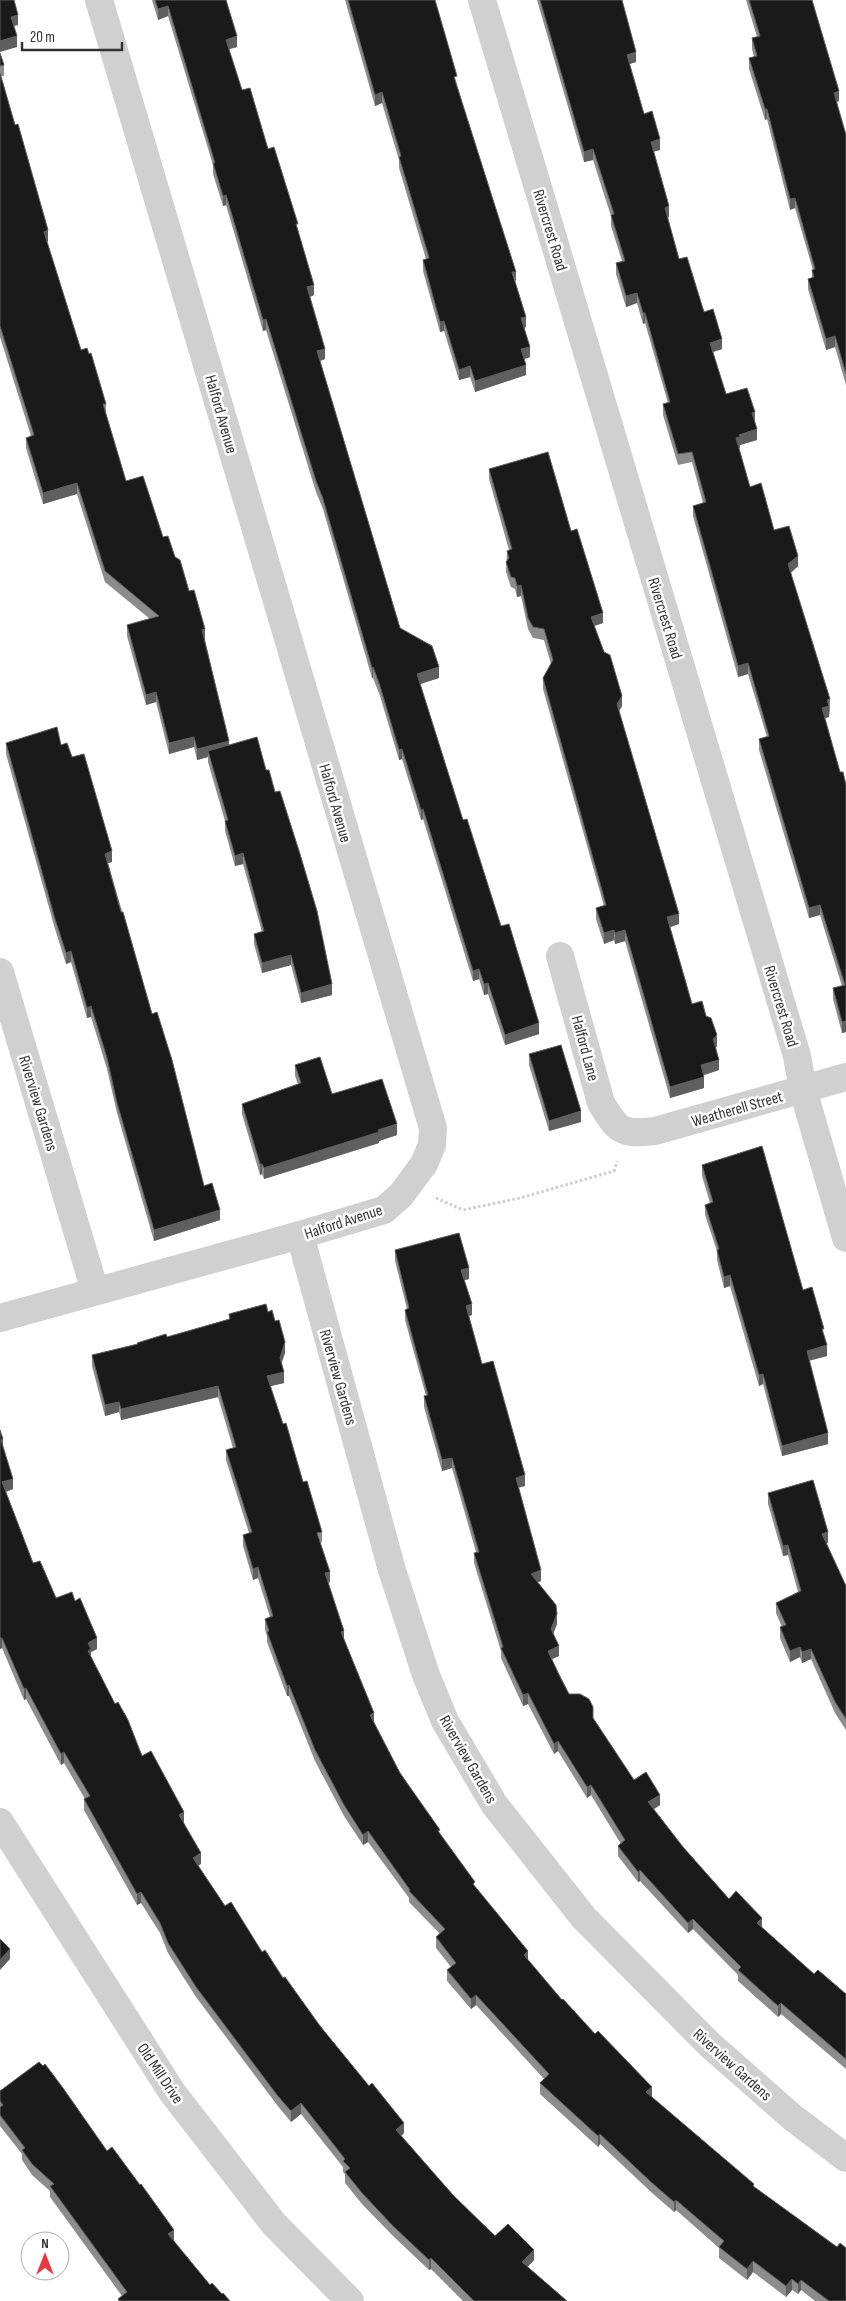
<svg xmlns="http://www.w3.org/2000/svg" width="846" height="2301" font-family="'Sofia Sans Condensed',sans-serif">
  <rect width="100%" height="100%" fill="#fff"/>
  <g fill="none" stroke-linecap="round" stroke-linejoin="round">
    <!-- path -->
    <polyline stroke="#cdcdcd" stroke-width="3" stroke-dasharray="2.5 2.5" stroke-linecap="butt" points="436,1198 463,1210 520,1198 614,1171 617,1161"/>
    <!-- minor -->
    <g stroke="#d0d0d0" stroke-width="28">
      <polyline points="482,0 797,1056 803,1090 846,1238"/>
      <path d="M560,956L601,1103C618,1131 621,1135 655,1131L846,1077"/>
      <polyline points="0,972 95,1291"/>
      <polyline points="300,1235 392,1570 426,1675 445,1721 494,1804 584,1918 709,2044 792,2117 846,2158"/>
      <polyline points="0,1318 300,1235 384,1210 401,1195 424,1164 432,1145 433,1128 99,0"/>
      <polyline points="0,1822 172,2092 274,2224 350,2301"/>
    </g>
  </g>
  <!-- wall -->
  <g fill="#8c8c8c">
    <polygon points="152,0 226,0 237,47 229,49 242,90 268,149 298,230 314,295 310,297 325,359 320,361 400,628 439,678 420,684 463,820 539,1034 505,1045 488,994 484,995 479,979 473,981 423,819 421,820 402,759 399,760 380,696 373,678 372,678 323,509 316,492 266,330 263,331 226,205 223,206 213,174 213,165 168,16 158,20"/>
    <polygon points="345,0 435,0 457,85 515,282 526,327 524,328 530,357 524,359 526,375 475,392 470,377 459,380 444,331 440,332 423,271 423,260 426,259 399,168 399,160 382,103 375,106"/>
    <polygon points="537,0 622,0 636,62 629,64 644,114 660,150 653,152 669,217 667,218 679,259 722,349 713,352 726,394 755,423 757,440 740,445 739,448 750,487 774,530 798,566 791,573 830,709 829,717 825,718 840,772 846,785 846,1032 842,1033 833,999 833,988 842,986 820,915 809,918 759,750 759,739 767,737 748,674 738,677 693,516 693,506 703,503 692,462 678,465 663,415 663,404 668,403 645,323 643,324 637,303 626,307 616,274 616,263 622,261 611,226 611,216 593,160 584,162"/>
    <polygon points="746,0 812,0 839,101 836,102 846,135 846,385 835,347 826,350 808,289 808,279 812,278 812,270 813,270 795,208 790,210 767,119 765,120 749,69 749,58 754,57 752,49 752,38 757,37"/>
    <polygon points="0,53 4,65 4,76 1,76 48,241 47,242 81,350 106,404 106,414 126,481 175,557 189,591 205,640 229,746 332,995 301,1003 291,965 262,973 254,944 254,934 262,932 243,864 235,866 225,831 225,821 208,762 208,757 197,760 194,747 169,754 156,702 146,705 127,636 127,625 150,619 105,582 77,494 43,504 26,448 26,438 31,436 0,337"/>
    <polygon points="489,469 571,531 603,623 594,626 622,706 619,711 679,924 670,927 692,1004 717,1046 716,1047 719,1070 704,1075 704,1088 670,1098 625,941 615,944 614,940 604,944 596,919 596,908 604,906 543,689 543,678 551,664 544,640 533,638 528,629 521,596 517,597 515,589 511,587 506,572 507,551 509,550 489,479"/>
    <polygon points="6,743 61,745 72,757 112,862 108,863 152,1014 204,1186 220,1220 154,1241 117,1113 107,1069 91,1017 87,1018 71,962 66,964 55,929 6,754"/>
    <polygon points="529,1054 581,1122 549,1131 529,1065"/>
    <polygon points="295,1065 332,1094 397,1135 379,1141 379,1143 264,1179 262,1174 260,1175 242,1114 242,1104 298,1084 295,1076"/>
    <polygon points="702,1165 803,1290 824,1336 827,1356 809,1361 828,1444 782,1456 763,1384 759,1386 730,1286 724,1288 717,1260 717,1251 705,1215 705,1205 710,1203 702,1176"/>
    <polygon points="395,1250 469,1279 464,1280 472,1315 469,1316 482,1364 525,1486 518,1488 541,1581 537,1582 557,1624 553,1634 559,1656 552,1659 569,1694 593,1718 634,1780 660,1805 654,1809 683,1847 729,1899 814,1974 846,1994 846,2069 781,2014 778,2017 738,1981 738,1975 693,1929 688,1933 640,1881 638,1882 618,1856 618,1846 621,1844 591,1795 587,1798 558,1751 554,1754 528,1704 523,1706 501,1658 501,1651 474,1563 474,1553 476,1552 452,1468 442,1471 424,1407 424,1396 426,1396 405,1320 405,1310 407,1309 395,1261"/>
    <polygon points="268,1312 275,1321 285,1353 281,1363 284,1383 270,1386 283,1424 303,1482 322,1532 322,1542 320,1543 330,1582 328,1583 344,1640 374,1722 400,1773 475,1887 528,1960 562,2000 652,2097 754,2187 846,2301 815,2301 801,2290 798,2294 792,2290 786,2297 753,2272 747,2280 719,2258 719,2248 676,2210 674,2212 651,2192 600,2144 598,2147 540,2094 540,2083 544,2079 476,2005 471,2009 447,1981 447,1970 451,1967 436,1948 436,1937 440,1934 409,1902 409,1898 368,1842 363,1845 344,1816 315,1761 289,1696 287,1696 267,1642 267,1636 265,1630 265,1619 270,1617 258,1578 253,1580 243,1546 243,1535 249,1533 226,1460 226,1450 233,1448 218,1397 121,1420 119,1412 105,1416 92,1366 92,1355 167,1337 229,1319 229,1314"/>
    <polygon points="0,1430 3,1449 13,1489 6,1492 33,1563 56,1598 75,1601 97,1649 91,1652 91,1657 142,1756 184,1822 184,1823 201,1864 198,1865 225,1906 283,1978 404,2133 401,2136 453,2195 495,2236 534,2260 527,2267 567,2301 463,2301 431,2269 429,2270 392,2235 362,2204 345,2183 345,2174 343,2172 343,2167 301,2114 291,2122 277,2105 196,1997 168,1953 160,1933 141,1903 137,1905 84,1810 84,1799 85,1799 64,1763 61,1765 26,1699 24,1700 2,1648 0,1649"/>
    <polygon points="768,1493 828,1543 826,1543 846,1586 846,1730 835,1713 811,1659 802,1663 800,1657 790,1662 780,1638 780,1627 782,1627 776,1613 776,1603 798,1592 788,1555 783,1556 768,1504"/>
    <polygon points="0,2091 107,2151 174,2240 174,2241 210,2285 230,2301 118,2301 118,2299 122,2296 50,2197 50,2191 32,2175 22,2160 22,2154 0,2126"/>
  </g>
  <!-- shaded-wall -->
  <g fill="#5f5f5f">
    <polygon points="168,6 168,16 158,20 158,9"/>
    <polygon points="18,15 18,25 11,27 11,17"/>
    <polygon points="17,36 17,47 0,52 0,41"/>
    <polygon points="237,36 237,47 226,50 226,40"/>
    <polygon points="636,52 636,62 627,65 627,55"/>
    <polygon points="839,91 839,101 834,103 834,93"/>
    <polygon points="382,92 382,103 375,106 375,95"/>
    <polygon points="765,109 767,109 767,119 765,120"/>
    <polygon points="660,139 660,150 651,152 651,142"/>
    <polygon points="593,149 593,160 584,162 584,152"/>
    <polygon points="226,195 226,205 223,206 223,196"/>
    <polygon points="795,198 795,208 790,210 790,199"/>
    <polygon points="669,206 669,217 665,218 665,208"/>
    <polygon points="48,230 48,241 44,243 44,232"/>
    <polygon points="512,272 516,272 516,282"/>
    <polygon points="314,285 314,295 307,298 307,287"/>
    <polygon points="637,293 637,303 626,307 626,296"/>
    <polygon points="643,313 645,313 645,323 643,324"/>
    <polygon points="526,317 526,327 521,329 521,318"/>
    <polygon points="266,319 266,330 263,331 263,320"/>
    <polygon points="444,321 444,331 440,332 440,322"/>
    <polygon points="835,336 835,347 826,350 826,339"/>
    <polygon points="722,339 722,349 710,353 710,343"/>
    <polygon points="530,347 530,357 521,360 521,349"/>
    <polygon points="325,349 325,359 317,362 317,351"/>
    <polygon points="526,365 526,375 475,392 475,381"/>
    <polygon points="470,366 470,377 459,380 459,370"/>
    <polygon points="755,412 755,423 752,413"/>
    <polygon points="757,429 757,440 740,445 740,448 736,449 736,438 739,435"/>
    <polygon points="77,483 77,494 43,504 43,493"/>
    <polygon points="798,556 798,566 788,575 788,564"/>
    <polygon points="521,585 521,596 517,597 517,586"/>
    <polygon points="603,613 603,623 591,627 591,617"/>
    <polygon points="205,629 205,640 202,640 202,630"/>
    <polygon points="748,663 748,674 738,677 738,666"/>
    <polygon points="373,667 373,678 372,678 372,668"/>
    <polygon points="439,667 439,678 417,685 417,674"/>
    <polygon points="156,692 156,702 146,705 146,695"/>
    <polygon points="622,696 622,706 617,714 617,704"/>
    <polygon points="830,699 829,717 822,719 822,708 827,700"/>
    <polygon points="194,737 194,747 169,754 169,743"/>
    <polygon points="229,741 229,751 208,751 208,757 197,760 197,749"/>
    <polygon points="402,749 402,759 399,760 399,750"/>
    <polygon points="423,809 423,819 421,820 421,810"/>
    <polygon points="112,851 112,862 105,864 105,854"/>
    <polygon points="243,853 243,864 235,866 235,856"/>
    <polygon points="820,905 820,915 809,918 809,908"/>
    <polygon points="679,914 679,924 667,928 667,917"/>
    <polygon points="614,930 614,940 604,944 604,933"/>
    <polygon points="625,930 625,941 615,944 615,933"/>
    <polygon points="71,951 71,962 66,964 66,953"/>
    <polygon points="291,955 291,965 262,973 262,963"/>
    <polygon points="479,969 479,979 473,981 473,971"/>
    <polygon points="488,983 488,994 484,995 484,984"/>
    <polygon points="332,984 332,995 301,1003 301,993"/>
    <polygon points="91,1006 91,1017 87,1018 87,1008"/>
    <polygon points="846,1021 846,1032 842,1033 842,1022"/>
    <polygon points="539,1023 539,1034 505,1045 505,1035"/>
    <polygon points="717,1035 717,1046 713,1050 713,1039"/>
    <polygon points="719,1060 719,1070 701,1076 701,1065"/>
    <polygon points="704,1077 704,1088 670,1098 670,1087"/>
    <polygon points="581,1111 581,1122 549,1131 549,1121"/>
    <polygon points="397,1124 397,1135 379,1141 379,1143 264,1179 264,1168"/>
    <polygon points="260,1164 262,1164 262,1174 260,1175"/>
    <polygon points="220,1210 220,1220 154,1241 154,1230"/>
    <polygon points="469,1268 469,1279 461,1281 461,1270"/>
    <polygon points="730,1275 730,1286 724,1288 724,1277"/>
    <polygon points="472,1304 472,1315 466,1317 466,1306"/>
    <polygon points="285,1342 285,1353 280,1368 280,1358"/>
    <polygon points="827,1345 827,1356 807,1361 807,1351"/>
    <polygon points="284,1372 284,1383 267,1387 267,1376"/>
    <polygon points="763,1374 763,1384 759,1386 759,1375"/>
    <polygon points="218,1386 218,1397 121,1420 121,1409"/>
    <polygon points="119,1402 119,1412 105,1416 105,1405"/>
    <polygon points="828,1433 828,1444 782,1456 782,1446"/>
    <polygon points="3,1439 3,1449 1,1440"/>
    <polygon points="452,1458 452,1468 442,1471 442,1460"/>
    <polygon points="525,1475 525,1486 516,1488 516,1478"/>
    <polygon points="13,1479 13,1489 2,1493 2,1482"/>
    <polygon points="828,1532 828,1543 822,1545 822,1534"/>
    <polygon points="788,1545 788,1555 783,1556 783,1546"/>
    <polygon points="258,1567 258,1578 253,1580 253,1569"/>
    <polygon points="541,1570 541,1581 531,1585 531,1574"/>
    <polygon points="330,1572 330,1582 325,1583 325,1573"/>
    <polygon points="557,1614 557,1624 551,1640 551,1629"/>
    <polygon points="344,1631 344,1641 341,1632"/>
    <polygon points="0,1638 2,1638 2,1648 0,1649"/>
    <polygon points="97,1638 97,1649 91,1652 91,1660 88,1661 88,1643"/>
    <polygon points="559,1646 559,1656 548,1661 548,1651"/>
    <polygon points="800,1647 800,1657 790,1662 790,1651"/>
    <polygon points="811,1649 811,1659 802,1663 802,1652"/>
    <polygon points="289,1685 289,1696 287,1696 287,1686"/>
    <polygon points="26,1688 26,1699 24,1700 24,1689"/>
    <polygon points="528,1693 528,1704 523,1706 523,1695"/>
    <polygon points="374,1713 374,1724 370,1715"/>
    <polygon points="558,1741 558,1751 554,1754 554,1744"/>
    <polygon points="64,1752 64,1763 61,1765 61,1754"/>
    <polygon points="591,1785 591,1795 587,1798 587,1787"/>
    <polygon points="660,1795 660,1805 648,1813 648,1802"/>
    <polygon points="184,1812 184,1822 179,1825 179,1815"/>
    <polygon points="368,1831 368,1842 363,1845 363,1835"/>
    <polygon points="201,1853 201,1864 193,1868 193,1858"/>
    <polygon points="640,1870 640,1881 638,1882 638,1872"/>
    <polygon points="141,1892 141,1903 137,1905 137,1894"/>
    <polygon points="762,1918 762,1929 757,1923"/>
    <polygon points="693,1919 693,1929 688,1933 688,1923"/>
    <polygon points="10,1949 10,1959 0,1970 0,1960"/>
    <polygon points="528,1951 528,1962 524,1955"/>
    <polygon points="476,1995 476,2005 471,2009 471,1999"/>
    <polygon points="781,2003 781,2014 778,2017 778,2006"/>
    <polygon points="652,2087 652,2097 646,2092"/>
    <polygon points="301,2103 301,2114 291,2122 291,2111"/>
    <polygon points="404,2123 404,2133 396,2141 396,2130"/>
    <polygon points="600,2134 600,2144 598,2147 598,2136"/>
    <polygon points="676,2200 676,2210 674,2212 674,2202"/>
    <polygon points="174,2230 174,2240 168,2245 168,2234"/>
    <polygon points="534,2250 534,2260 522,2273 522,2262"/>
    <polygon points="431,2258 431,2269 429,2270 429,2260"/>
    <polygon points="753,2261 753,2272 747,2280 747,2269"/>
    <polygon points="792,2279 792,2290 786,2297 786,2286"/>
    <polygon points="801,2280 801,2290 798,2294 798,2284"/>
  </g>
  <!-- building -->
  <g fill="#1a1a1a" stroke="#5f5f5f">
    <polygon points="0,0 14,0 18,15 11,17 17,36 0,41"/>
    <polygon points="155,0 226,0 237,36 226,40 242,90 250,88 268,149 274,147 298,224 296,224 314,285 307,287 325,349 317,351 400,628 432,646 439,667 417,674 463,820 467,819 501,926 509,924 539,1023 505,1035 488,983 484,984 479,969 473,971 423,809 421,810 402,749 399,750 380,686 373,667 372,668 323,499 316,481 266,319 263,320 226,195 223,196 213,163 215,163 168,6 158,9"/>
    <polygon points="348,0 435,0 457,76 454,77 516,272 512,272 526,317 521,318 530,347 521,349 526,365 475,381 470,366 459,370 444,321 440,322 423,260 429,258 428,254 399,157 401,156 382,92 375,95"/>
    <polygon points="540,0 622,0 636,52 627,55 644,114 652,111 660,139 651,142 669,206 665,208 679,259 687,257 704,312 713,309 722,339 710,343 726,394 747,388 755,412 752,413 757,429 739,435 740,437 736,438 750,487 761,483 774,530 789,526 798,556 788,564 830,699 827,700 829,706 822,708 840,772 843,772 846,785 846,1021 842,1022 833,988 845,985 820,905 809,908 759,739 769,736 748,663 738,666 693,506 706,502 692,452 678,454 663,404 670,402 645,313 643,313 637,293 626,296 616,263 625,261 611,215 614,214 593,149 584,152"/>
    <polygon points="749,0 812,0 839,91 834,93 846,135 846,374 835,336 826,339 808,279 814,277 812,270 815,269 795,198 790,199 767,109 765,109 749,58 757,56 752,38 760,36"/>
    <polygon points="0,53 4,65 0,66"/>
    <polygon points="0,73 15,125 18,124 48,230 44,232 81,350 87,348 89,354 91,353 106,404 103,404 126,481 143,476 163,537 168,536 175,557 180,560 189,591 194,590 205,629 202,630 229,741 197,749 194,737 169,743 156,692 146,695 127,625 159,616 105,571 77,483 43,493 26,438 34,435 0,326"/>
    <polygon points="548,452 571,531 577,529 603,613 591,617 604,652 610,655 622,696 617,704 679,914 667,917 692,1004 702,1001 706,1016 711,1018 717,1035 713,1039 719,1060 701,1065 704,1077 670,1087 625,930 615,933 614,930 604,933 596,908 606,905 543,678 553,660 544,629 533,627 528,618 521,585 517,586 515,578 511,577 506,562 509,558 507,551 512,549 489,469"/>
    <polygon points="57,727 61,745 67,743 72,757 84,754 112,851 105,854 121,912 123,912 152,1014 157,1012 172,1060 204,1186 212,1183 220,1210 154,1230 117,1103 107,1058 91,1006 87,1008 71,951 66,953 55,919 6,743"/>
    <polygon points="257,737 266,770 269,770 275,792 280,791 300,854 317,911 332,984 301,993 291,955 262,963 254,934 264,931 243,853 235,856 225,821 228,820 208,751"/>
    <polygon points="561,1045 581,1111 549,1121 529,1054"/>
    <polygon points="320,1057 332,1094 382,1079 397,1124 378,1130 379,1132 264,1168 262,1164 260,1164 242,1104 301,1083 295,1065"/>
    <polygon points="762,1146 803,1290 812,1287 824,1329 822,1329 827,1345 807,1351 828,1433 782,1446 763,1374 759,1375 730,1275 724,1277 717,1250 719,1249 705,1205 713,1202 702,1165"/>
    <polygon points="459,1233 469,1268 461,1270 472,1304 466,1306 482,1364 493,1361 525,1475 516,1478 541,1570 531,1574 556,1605 557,1614 551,1629 559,1646 548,1651 559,1675 569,1694 580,1694 589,1699 593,1707 593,1718 634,1780 646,1772 660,1795 648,1802 683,1847 729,1899 736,1891 762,1918 757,1923 814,1974 818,1970 846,1994 846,2059 781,2003 778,2006 738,1970 741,1967 693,1919 688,1923 640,1870 638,1872 618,1846 625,1840 591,1785 587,1787 558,1741 554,1744 528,1693 523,1695 501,1648 503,1647 474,1553 479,1552 452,1458 442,1460 424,1396 428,1395 405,1310 409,1308 395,1250"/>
    <polygon points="266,1304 268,1312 272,1310 275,1321 279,1320 285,1342 280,1358 284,1372 267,1376 283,1424 286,1423 303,1482 307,1481 322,1532 317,1533 330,1572 325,1573 344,1631 341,1632 374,1713 370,1715 400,1773 440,1830 438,1831 475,1882 473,1884 528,1951 524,1955 562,2000 563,1999 595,2034 598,2031 652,2087 646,2092 754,2184 753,2186 837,2247 840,2243 846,2248 846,2301 829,2301 801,2280 798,2284 792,2279 786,2286 753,2261 747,2269 719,2247 724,2241 676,2200 674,2202 651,2182 600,2134 598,2136 540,2083 549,2074 476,1995 471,1999 447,1970 456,1963 436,1937 445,1929 409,1891 410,1890 368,1831 363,1835 344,1805 315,1750 289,1685 287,1686 267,1632 269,1631 265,1619 273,1616 258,1567 253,1569 243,1535 252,1532 226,1450 236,1447 218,1386 121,1409 119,1402 105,1405 92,1355 138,1344 137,1343 166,1334 167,1337 230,1319 229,1314"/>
    <polygon points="0,1430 3,1439 1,1440 13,1479 2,1482 33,1563 40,1561 56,1598 72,1592 75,1601 80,1598 97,1638 88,1643 91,1649 88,1651 115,1704 118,1702 128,1720 142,1756 151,1751 184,1812 179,1815 201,1853 193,1858 225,1906 231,1902 262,1952 265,1950 283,1978 285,1977 320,2026 369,2086 372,2083 404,2123 396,2130 453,2195 495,2236 508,2224 534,2250 522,2262 567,2301 474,2301 431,2258 429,2260 392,2225 362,2193 345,2172 350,2168 343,2161 345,2159 301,2103 291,2111 277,2095 196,1987 168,1943 160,1923 141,1892 137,1894 84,1799 90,1796 64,1752 61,1754 26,1688 24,1689 2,1638 0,1638"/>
    <polygon points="813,1480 828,1532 822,1534 846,1586 846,1719 835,1702 811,1649 802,1652 800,1647 790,1651 780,1627 786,1625 776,1603 801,1591 788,1545 783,1546 768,1493"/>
    <polygon points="0,1939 10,1949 0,1960"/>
    <polygon points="39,2062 43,2066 45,2064 63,2088 107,2151 112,2147 140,2185 141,2184 174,2230 168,2234 210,2285 212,2283 222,2294 223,2293 230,2301 120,2301 118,2299 127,2292 50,2186 54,2184 32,2164 22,2150 25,2148 0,2115 0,2107 3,2105 0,2101 0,2091"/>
  </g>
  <g text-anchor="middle" stroke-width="5" stroke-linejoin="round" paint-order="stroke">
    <!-- street labels -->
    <g font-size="16" fill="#333" stroke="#fff">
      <text transform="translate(551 230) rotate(73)" y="6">Rivercrest Road</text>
      <text transform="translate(222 414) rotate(74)" y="6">Halford Avenue</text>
      <text transform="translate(666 618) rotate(73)" y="6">Rivercrest Road</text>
      <text transform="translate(336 803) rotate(74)" y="6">Halford Avenue</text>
      <text transform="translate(782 1006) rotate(73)" y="6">Rivercrest Road</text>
      <text transform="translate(586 1048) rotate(75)" y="6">Halford Lane</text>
      <text transform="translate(39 1103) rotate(73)" y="6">Riverview Gardens</text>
      <text transform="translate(737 1108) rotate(-16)" y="6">Weatherell Street</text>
      <text transform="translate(343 1221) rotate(-18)" y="6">Halford Avenue</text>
      <text transform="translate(339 1377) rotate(74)" y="6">Riverview Gardens</text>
      <text transform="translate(469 1759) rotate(60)" y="6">Riverview Gardens</text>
      <text transform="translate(733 2064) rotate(42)" y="6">Riverview Gardens</text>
      <text transform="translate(161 2073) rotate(56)" y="6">Old Mill Drive</text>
    </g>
  </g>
  <!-- north arrow -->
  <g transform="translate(45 2256)"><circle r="24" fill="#ffffff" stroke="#adadad"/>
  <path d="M0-4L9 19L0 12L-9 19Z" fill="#e63946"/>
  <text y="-8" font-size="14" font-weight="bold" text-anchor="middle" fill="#333333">N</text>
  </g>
  <!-- scale -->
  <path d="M22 42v8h100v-8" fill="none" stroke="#333333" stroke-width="2.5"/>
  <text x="30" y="42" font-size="15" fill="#333333" stroke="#ffffff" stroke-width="4" paint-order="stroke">20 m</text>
</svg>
